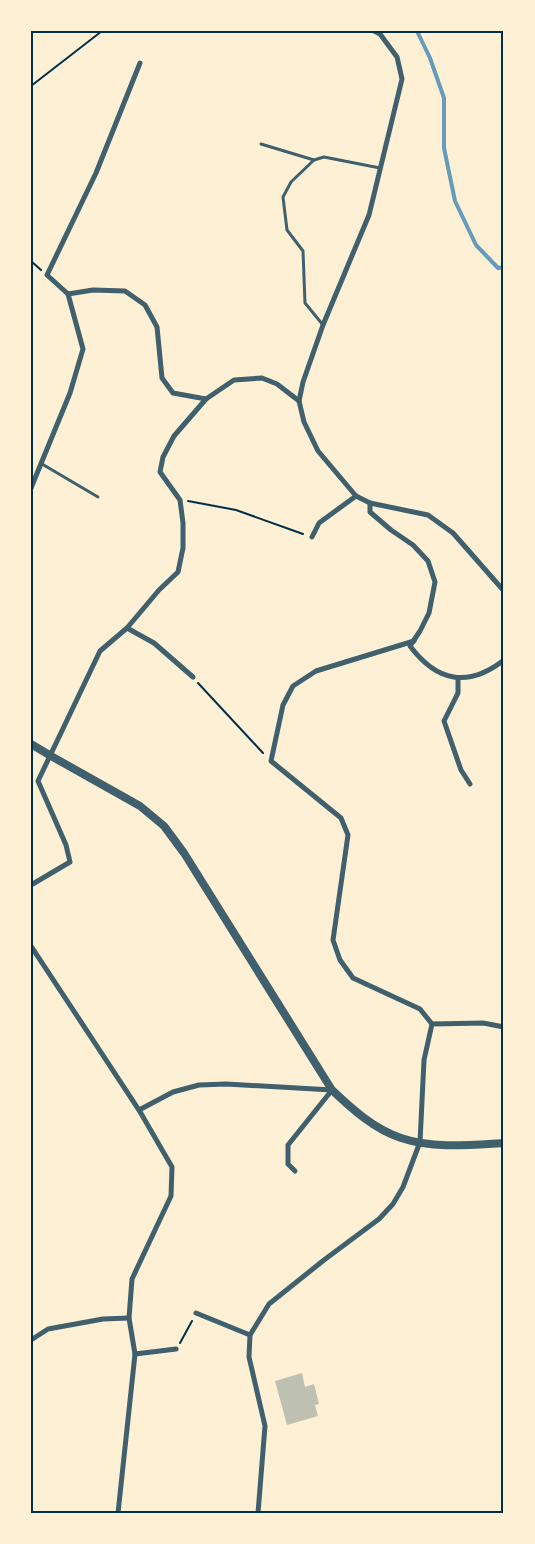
<svg xmlns="http://www.w3.org/2000/svg" width="535" height="1544" font-family="Cabin,sans-serif">
  <rect width="100%" height="100%" fill="#fdf0d5"/>
  <g fill="none" stroke-linecap="round" stroke-linejoin="round">
    <!-- stream -->
    <polyline stroke="#669bbc" stroke-width="4" points="417,31 430,58 444,98 444,148 455,201 476,245 498,268 504,267"/>
  </g>
  <!-- building -->
  <polygon fill="#bec0b2" points="302,1373 305,1387 314,1384 319,1404 315,1405 318,1416 287,1425 275,1381"/>
  <g fill="none" stroke-linecap="round" stroke-linejoin="round">
    <!-- path -->
    <g stroke="#003049" stroke-width="2">
      <polyline points="31,86 102,31"/>
      <polyline points="31,261 41,270"/>
      <polyline points="188,501 236,510 303,534"/>
      <polyline points="198,683 263,753"/>
      <polyline points="180,1343 192,1321"/>
    </g>
    <!-- service -->
    <g stroke="#3f606c" stroke-width="3">
      <polyline points="261,144 314,160"/>
      <polyline points="323,325 305,303 303,251 287,230 283,197 291,182 314,160 324,157 380,168"/>
      <polyline points="42,464 98,497"/>
    </g>
    <!-- minor -->
    <g stroke="#3f606c" stroke-width="5">
      <polyline points="374,31 380,34 397,57 402,79 369,215 323,325 303,382 299,401 304,422 318,451 356,496 370,503 428,515 453,533 504,591"/>
      <polyline points="68,294 93,290 125,291 145,305 157,327 162,378 173,393 206,399 234,380 262,378 277,384 299,401"/>
      <polyline points="68,294 47,275 96,173 140,63"/>
      <polyline points="31,488 70,393 83,349 68,294"/>
      <path d="M370,503V512L391,530L413,545L428,561L435,582L429,613L420,631L410,646C437,682 468,688 504,660"/>
      <polyline points="312,537 319,523 356,496"/>
      <polyline points="127,628 154,643 193,677"/>
      <polyline points="414,641 316,671 293,686 283,705 271,761 341,818 348,835 333,940 340,960 353,978 420,1009 432,1024"/>
      <polyline points="458,678 458,693 444,721 461,770 470,784"/>
      <polyline points="31,885 70,862 66,845 38,781 100,651 127,628 159,590 178,572 183,548 183,523 180,500 160,472 163,457 174,436 206,399"/>
      <polyline points="31,946 139,1110 172,1167 171,1196 132,1279 129,1318 135,1354 118,1513"/>
      <polyline points="432,1024 483,1023 504,1027"/>
      <polyline points="139,1110 173,1092 199,1085 226,1084 332,1090"/>
      <polyline points="295,1171 288,1164 288,1145 332,1090"/>
      <polyline points="196,1313 250,1335"/>
      <polyline points="31,1340 48,1329 103,1319 129,1318"/>
      <polyline points="135,1354 176,1349"/>
      <polyline points="258,1513 265,1426 249,1357 250,1335 269,1304 324,1260 379,1219 393,1204 403,1187 420,1142 424,1060 432,1024"/>
    </g>
    <!-- tertiary -->
    <path stroke="#3f606c" stroke-width="8" d="M31,744L51,756L140,806L164,826L184,853L332,1090C352,1109 374,1129 401,1138C434,1149 470,1145 504,1143"/>
  </g>
  <!-- border -->
  <rect width="535" height="1544" fill="none" stroke="#fdf0d5" stroke-width="65"/>
  <rect x="32" y="32" width="470" height="1480" fill="none" stroke="#003049" stroke-width="2"/>
</svg>
